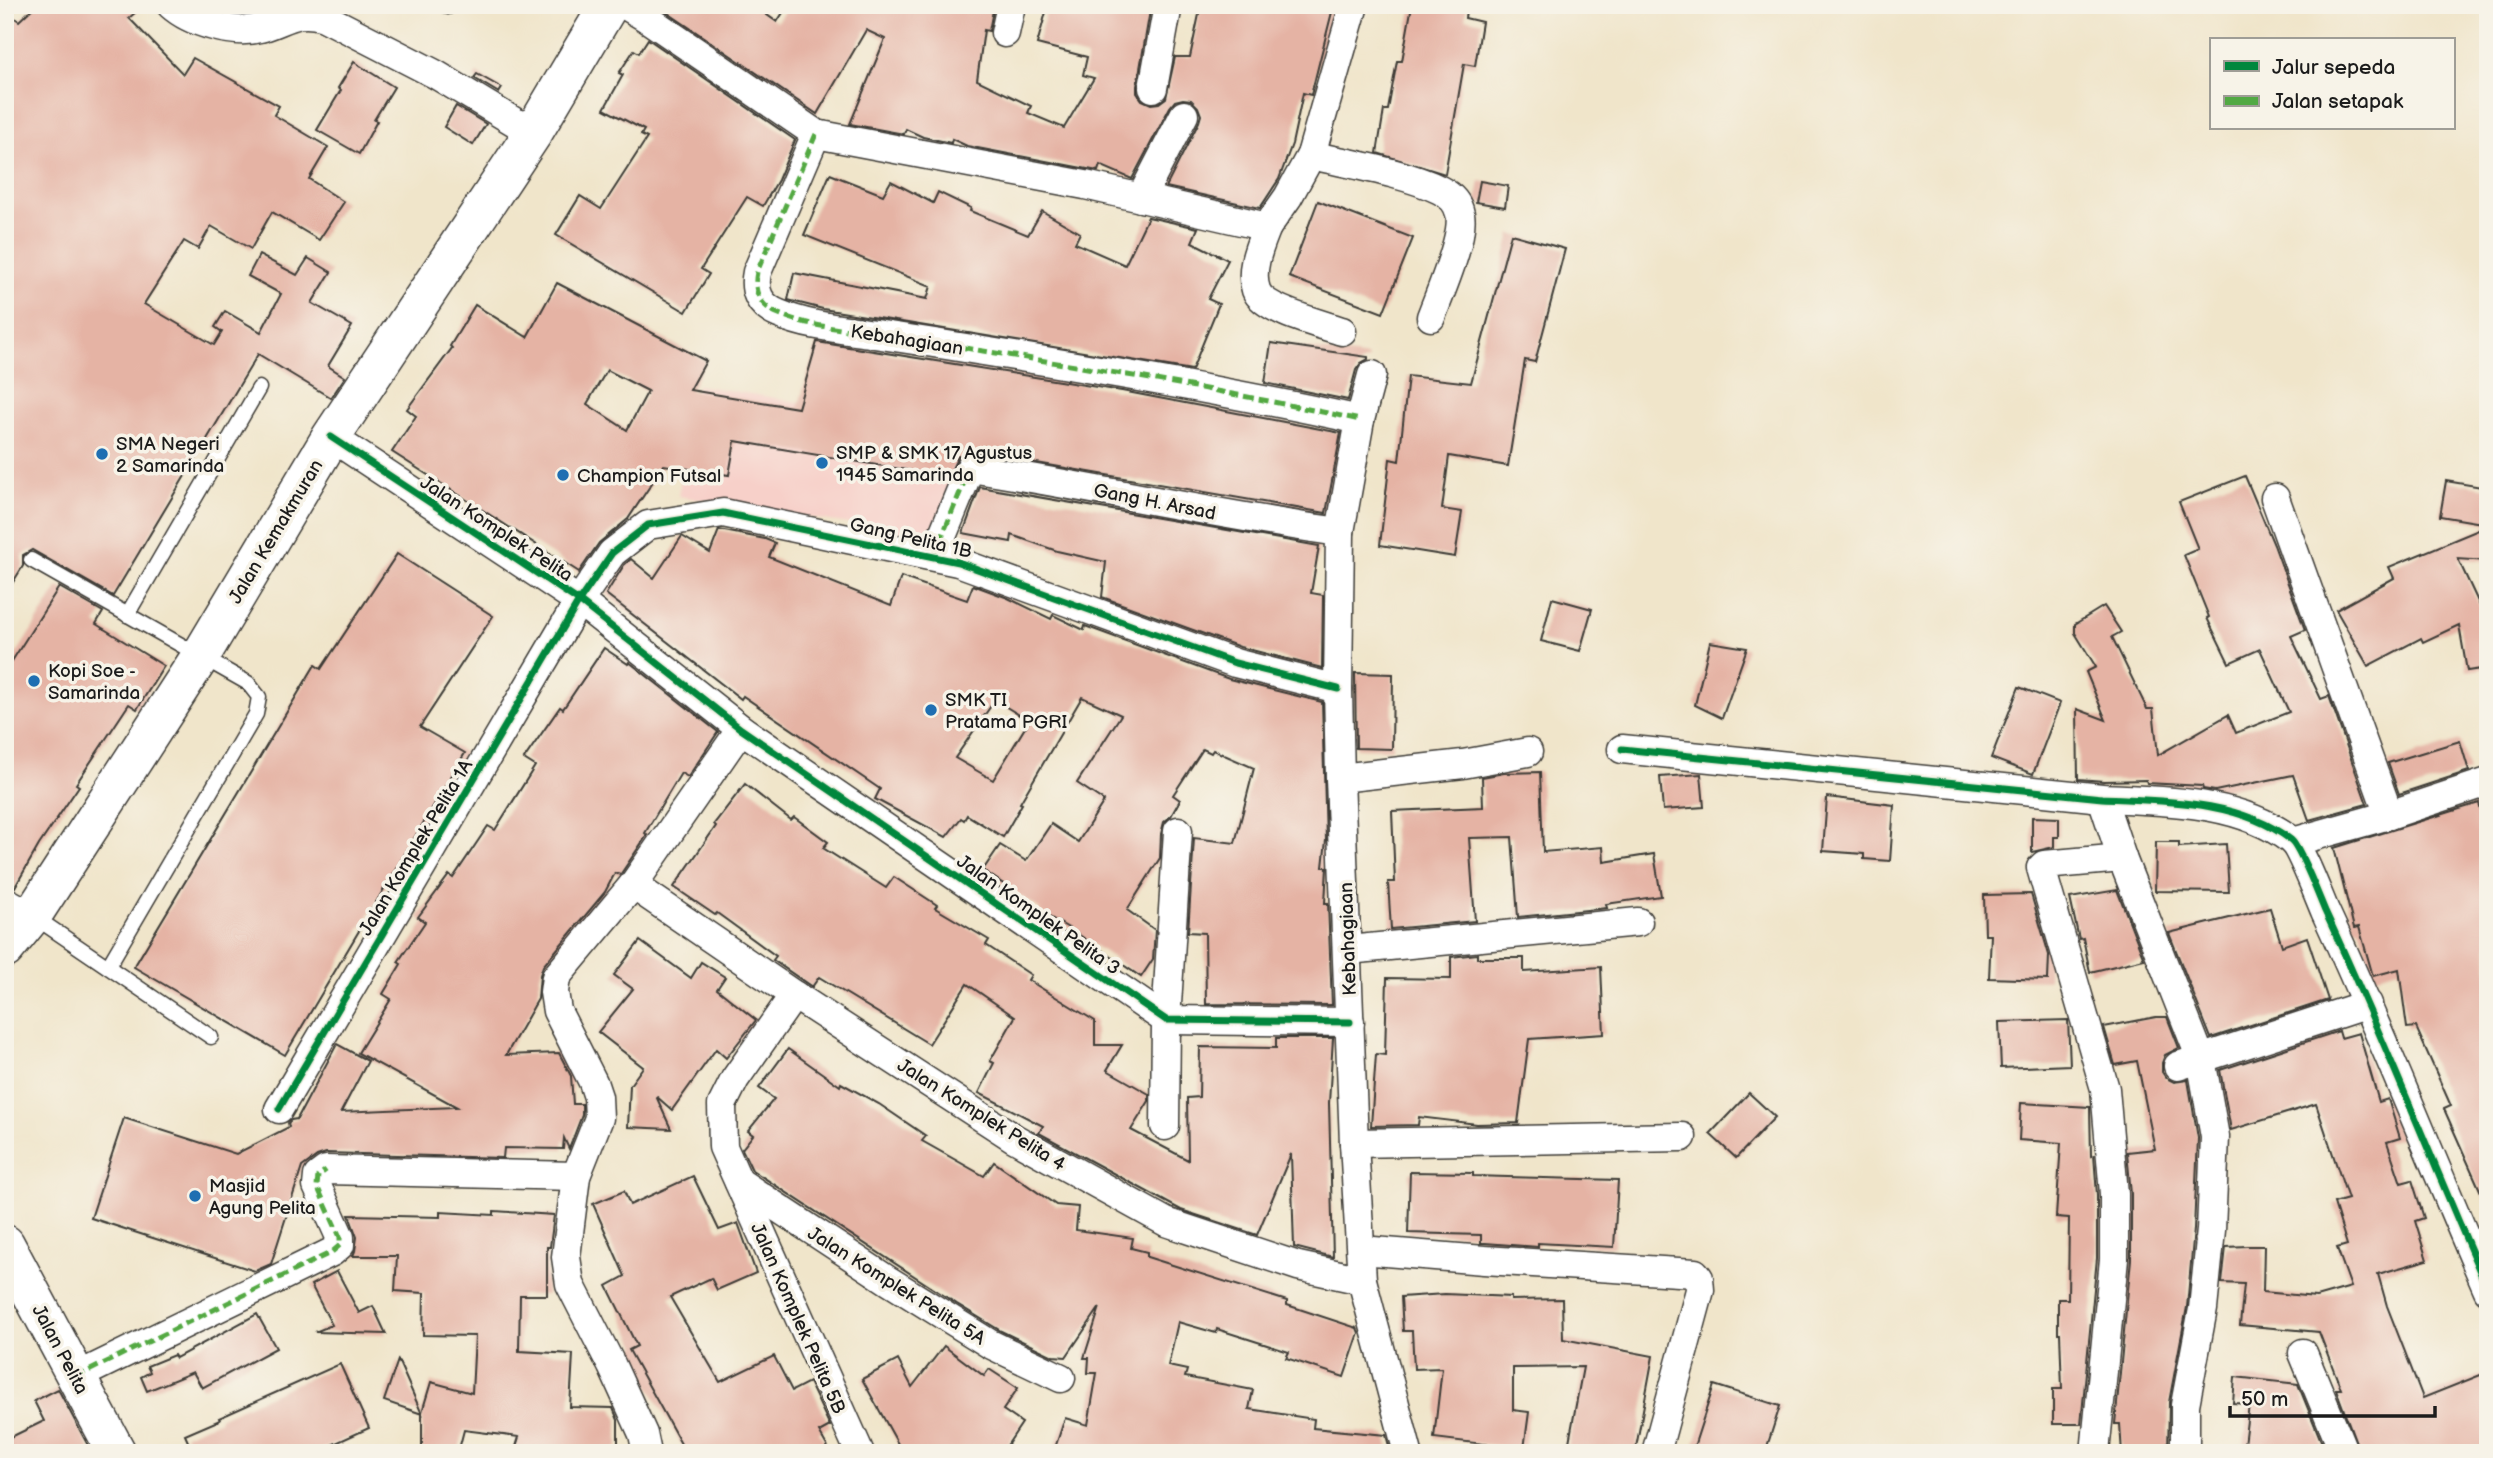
<svg xmlns="http://www.w3.org/2000/svg" width="2493" height="1458" font-family="'Balsamiq Sans',sans-serif">
  <rect width="100%" height="100%" fill="#f7f3e8"/>
  <filter id="ink" filterUnits="userSpaceOnUse"><feTurbulence type="fractalNoise" baseFrequency=".0143" numOctaves="2"/><feDisplacementMap in="SourceGraphic" scale="14" xChannelSelector="R" yChannelSelector="G"/><feConvolveMatrix kernelMatrix="1 2 1 2 8 2 1 2 1" color-interpolation-filters="sRGB"/></filter>
  <filter id="wash" filterUnits="userSpaceOnUse"><feTurbulence type="fractalNoise" baseFrequency=".00686" numOctaves="4" result="noise"/><feDisplacementMap in="SourceGraphic" scale="28" xChannelSelector="R" yChannelSelector="G"/><feGaussianBlur stdDeviation="1.57" result="paint"/><feColorMatrix in="noise" values="0 0 0 0 0 0 0 0 0 0 0 0 0 0 0 0 0 1.4 0 .05"/><feComposite in="paint" operator="in"/></filter>
  <g filter="url(#wash)">
    <rect width="100%" height="100%" fill="#f0e5ca"/>
    <!-- built -->
    <polygon fill="#f7d0c9" points="697,385 965,430 947,540 678,496"/>
    <g id="blocks">
      <!-- building -->
      <g fill="#e5b3a4" fill-rule="evenodd">
        <polygon points="36,5 144,5 129,18 183,74 193,58 279,106 274,115 328,147 309,179 344,202 319,240 272,212 251,249 211,226 198,249 184,241 144,304 214,345 222,332 215,327 225,311 261,332 281,294 248,276 259,255 297,275 308,258 331,272 312,303 352,326 328,366 345,377 331,398 258,354 113,596 32,550 23,555 23,566 5,595 5,11 19,21"/>
        <polygon points="669,5 753,5 777,22 788,5 994,5 989,31 984,30 977,80 1031,106 1028,113 1064,128 1094,78 1083,75 1087,57 1037,44 1048,5 1151,5 1137,86 1137,93 1142,100 1151,104 1159,103 1166,98 1175,57 1190,57 1201,5 1300,5 1332,12 1311,95 1303,93 1292,144 1279,179 1260,208 1166,187 1199,122 1201,115 1198,107 1191,100 1183,99 1175,101 1170,107 1132,179 1100,165 1098,171 967,146 952,139 951,143 923,137 906,129 904,134 850,124 885,39 866,30 817,114 665,11"/>
        <polygon points="1412,5 1467,5 1465,18 1482,22 1475,66 1464,64 1445,174 1377,153 1384,110 1388,110 1397,61 1402,61"/>
        <polygon points="648,39 795,140 778,180 763,206 747,197 701,269 709,274 686,312 556,235 580,196 601,209 647,138 641,135 644,130 604,109 623,75 619,73 634,50 639,53"/>
        <polygon points="354,62 394,87 374,120 377,121 359,154 317,130 341,90 338,88"/>
        <polygon points="477,74 502,88 499,93 474,78"/>
        <polygon points="456,106 486,124 473,145 444,127"/>
        <polygon points="830,174 883,195 891,181 933,203 938,192 971,208 970,211 1028,235 1042,211 1080,233 1075,243 1125,265 1148,217 1198,228 1192,242 1228,260 1208,299 1219,304 1192,370 823,309 788,300 794,273 927,299 931,286 804,235"/>
        <polygon points="1480,181 1508,186 1505,207 1476,202"/>
        <polygon points="1318,201 1413,238 1383,313 1289,277"/>
        <polygon points="1511,234 1565,249 1535,362 1525,360 1508,466 1449,456 1442,509 1462,512 1455,557 1380,545 1390,459 1399,461 1408,376 1471,383"/>
        <path d="M557,283L706,361L690,390L798,408L817,342L1122,391L1341,433L1326,513L973,452L958,456L948,477L735,441L729,475L664,465L628,519L599,543L579,572L392,452L416,416L407,409L452,348L450,346L475,305L527,337ZM607,370L648,391L627,430L587,404Z"/>
        <polygon points="1271,343 1368,357 1368,359 1361,363 1356,370 1348,400 1265,383"/>
        <polygon points="2245,476 2274,545 2305,630 2291,636 2321,699 2329,696 2367,804 2309,820 2293,775 2215,791 2203,789 2202,786 2147,783 2146,780 2104,781 2078,779 2077,709 2106,720 2086,672 2096,667 2075,633 2075,624 2104,606 2121,632 2112,637 2147,709 2153,709 2158,755 2228,715 2236,733 2289,712 2260,649 2229,663 2207,618 2209,617 2184,555 2198,549 2179,502"/>
        <polygon points="2446,481 2488,488 2488,524 2440,516"/>
        <polygon points="980,487 1319,546 1311,593 1323,595 1322,668 1240,647 1102,597 1106,562 1057,551 1012,535 1011,542 963,533"/>
        <polygon points="2488,526 2488,561 2458,559 2488,623 2488,668 2467,671 2459,625 2423,642 2421,638 2368,666 2336,610 2394,578 2389,567"/>
        <path d="M719,530L765,539L775,543L769,557L891,606L901,577L967,600L973,585L1008,598L1051,619L1053,615L1084,630L1085,626L1229,679L1322,702L1326,840L1323,867H1327L1325,903H1328L1332,1005L1206,1004L1205,933L1188,932L1194,838L1235,843L1254,768L1213,750L1211,753L1203,749L1173,795L1180,800L1171,816L1164,822L1161,834L1160,858L1127,910L1155,930L1153,959L1141,977L1072,930L1039,911L1040,909L983,870L1000,845L1026,861L1051,824L1078,842L1104,801L1077,783L1121,715L1082,697L1020,803L1022,804L1003,837L967,815L964,820L961,818L946,837L875,799L880,789L743,696L741,699L606,594L624,565L631,559L654,578L682,536L710,553ZM995,700L1029,721L993,780L955,758Z"/>
        <polygon points="397,554 493,616 420,727 465,753 285,1055 134,967 315,665 321,669"/>
        <polygon points="59,587 103,612 96,624 164,666 137,709 129,704 76,784 79,786 39,845 15,887 5,884 5,672"/>
        <polygon points="1552,598 1592,609 1580,651 1541,641"/>
        <polygon points="1710,642 1747,648 1722,718 1695,705"/>
        <polygon points="604,648 628,664 629,662 633,665 718,732 688,777 681,773 645,833 647,835 620,875 615,873 605,892 543,966 540,975 538,999 506,1055 559,1053 571,1076 573,1104 582,1104 582,1115 569,1149 564,1138 563,1149 504,1148 503,1158 326,1153 317,1156 302,1167 271,1264 255,1271 91,1218 124,1118 236,1154 289,1127 288,1123 291,1120 297,1119 337,1044 368,1061 341,1112 457,1107 358,1053 391,999 383,994 401,964 398,962 425,922 418,917 449,875 453,878 488,826 495,830 535,766 524,759 560,707 563,709"/>
        <polygon points="1355,673 1393,674 1392,749 1356,748"/>
        <polygon points="2019,687 2060,703 2033,774 1991,758"/>
        <polygon points="2460,741 2469,771 2399,794 2388,763"/>
        <polygon points="1540,772 1543,852 1603,847 1604,862 1654,854 1661,896 1606,904 1607,908 1518,917 1512,837 1469,838 1475,921 1391,929 1388,882 1395,882 1392,811 1483,807 1482,777 1504,773"/>
        <polygon points="1701,774 1704,807 1663,810 1660,777"/>
        <polygon points="745,784 791,820 794,817 828,842 823,848 886,888 894,877 937,905 935,908 989,940 986,945 1031,975 1028,980 1095,1021 1095,1045 1122,1045 1107,1070 1149,1094 1149,1101 1131,1130 1188,1160 1187,1098 1199,1097 1200,1047 1276,1048 1276,1038 1333,1038 1329,1103 1333,1257 1294,1247 1291,1154 1257,1235 1181,1210 1039,1133 1043,1126 979,1093 994,1063 990,1061 1015,1017 967,984 929,1044 819,977 812,987 773,960 776,956 717,913 715,915 674,887 716,826 714,824"/>
        <polygon points="1827,797 1894,805 1890,861 1864,859 1864,854 1823,851"/>
        <polygon points="2479,803 2483,817 2488,815 2488,1208 2444,1109 2451,1106 2416,1027 2407,1028 2399,969 2373,976 2359,927 2354,928 2334,848"/>
        <polygon points="2032,817 2059,818 2059,837 2054,837 2054,847 2032,852"/>
        <polygon points="2156,842 2179,842 2179,847 2226,844 2229,892 2155,891"/>
        <polygon points="2117,890 2144,959 2090,972 2083,938 2079,939 2070,898"/>
        <polygon points="2031,894 2049,955 2048,980 1989,978 1991,935 1985,935 1984,895"/>
        <polygon points="2270,908 2282,946 2307,937 2328,1000 2211,1038 2169,933"/>
        <polygon points="640,941 691,978 701,962 725,977 717,989 756,1020 726,1058 716,1049 672,1110 656,1096 671,1129 628,1127 630,1085 643,1067 598,1032 633,989 614,975"/>
        <polygon points="1477,954 1477,958 1524,958 1524,972 1601,967 1604,1034 1529,1039 1518,1123 1477,1124 1419,1117 1418,1125 1371,1126 1376,1054 1385,1055 1387,978 1451,979 1451,957"/>
        <polygon points="2156,1017 2167,1017 2179,1048 2165,1055 2162,1063 2162,1072 2166,1078 2174,1082 2188,1080 2198,1138 2194,1229 2187,1307 2169,1402 2168,1453 2122,1453 2120,1424 2115,1424 2131,1259 2131,1194 2127,1152 2155,1149 2137,1061 2115,1065 2104,1027"/>
        <polygon points="2068,1020 2070,1065 2001,1068 1999,1022"/>
        <polygon points="2339,1031 2341,1038 2359,1033 2379,1102 2388,1099 2400,1138 2387,1142 2401,1183 2412,1180 2424,1218 2415,1221 2427,1260 2378,1274 2387,1306 2423,1398 2488,1372 2488,1453 2360,1453 2336,1389 2341,1389 2319,1332 2240,1325 2244,1284 2222,1283 2226,1247 2247,1246 2264,1246 2263,1292 2316,1297 2351,1287 2337,1248 2347,1245 2334,1203 2348,1199 2316,1104 2231,1130 2220,1070"/>
        <polygon points="788,1049 840,1086 841,1083 879,1104 926,1136 922,1141 984,1176 994,1162 1056,1205 1078,1207 1076,1230 1133,1238 1131,1248 1147,1252 1147,1257 1287,1301 1287,1305 1357,1328 1359,1333 1344,1377 1286,1358 1289,1352 1217,1329 1216,1333 1178,1322 1168,1366 1187,1370 1185,1377 1253,1390 1249,1409 1314,1419 1313,1428 1386,1435 1391,1453 1070,1453 1055,1448 1065,1418 1088,1425 1097,1373 1088,1373 1089,1358 1084,1358 1100,1307 1066,1357 1053,1356 1001,1331 957,1304 752,1170 742,1149 753,1135 748,1131 774,1099 759,1088"/>
        <polygon points="1749,1093 1775,1117 1736,1158 1710,1134"/>
        <polygon points="2021,1103 2090,1107 2091,1156 2094,1155 2097,1195 2097,1258 2081,1424 2053,1424 2053,1389 2062,1389 2060,1333 2058,1333 2058,1299 2068,1299 2069,1218 2056,1217 2061,1143 2019,1140"/>
        <polygon points="1410,1172 1473,1173 1473,1176 1618,1180 1614,1247 1538,1243 1538,1247 1485,1243 1481,1243 1481,1235 1408,1233"/>
        <polygon points="693,1176 719,1230 738,1223 756,1273 717,1290 711,1278 670,1297 720,1382 774,1356 792,1391 809,1382 830,1426 819,1432 831,1453 686,1453 629,1350 637,1346 607,1286 625,1276 593,1204 624,1191 630,1205"/>
        <polygon points="494,1211 554,1215 550,1247 547,1247 547,1295 520,1295 519,1351 573,1354 570,1407 613,1408 618,1420 618,1449 610,1449 610,1453 514,1453 519,1437 464,1430 458,1453 422,1453 422,1412 431,1382 472,1393 475,1336 423,1335 424,1293 395,1291 397,1256 353,1256 355,1251 357,1237 349,1215 440,1217 440,1212 494,1215"/>
        <polygon points="337,1271 359,1313 373,1306 386,1334 315,1332 332,1325 311,1285"/>
        <polygon points="1445,1294 1511,1297 1511,1300 1562,1299 1563,1339 1653,1356 1635,1453 1567,1453 1583,1367 1513,1368 1513,1410 1529,1412 1524,1449 1434,1438 1442,1368 1414,1369 1412,1331 1403,1331 1401,1297"/>
        <polygon points="257,1314 276,1348 202,1388 193,1372 147,1391 141,1377 150,1372 147,1366 174,1355 176,1358"/>
        <polygon points="944,1346 984,1376 989,1369 1018,1388 1003,1410 1022,1423 1002,1453 903,1453 862,1379 898,1360 912,1387"/>
        <polygon points="398,1360 422,1414 384,1401"/>
        <polygon points="340,1364 369,1428 314,1453 193,1453 185,1435 220,1420 219,1418"/>
        <polygon points="2235,1377 2298,1384 2326,1453 2243,1453 2249,1404 2233,1403"/>
        <polygon points="1714,1385 1780,1406 1765,1453 1692,1453"/>
        <polygon points="58,1389 92,1453 5,1453 5,1440 44,1421 34,1401"/>
      </g>
    </g>
  </g>
  <g filter="url(#ink)">
    <use href="#blocks" fill-opacity="0" stroke="#3c3a36" stroke-width="2"/>
    <g fill="none" stroke-linecap="round" stroke-linejoin="round">
      <!-- lane casing -->
      <g stroke="#3c3a36" stroke-width="17">
        <g id="lane">
          <polyline points="448,7 448,5"/>
          <polyline points="31,560 248,683 259,697 256,714 109,965"/>
          <polyline points="127,615 259,388"/>
          <polyline points="33,916 211,1037"/>
        </g>
      </g>
      <!-- street casing -->
      <g stroke="#3c3a36" stroke-width="31">
        <g id="street">
          <path d="M171,5C191,23 234,35 260,28C286,21 296,8 324,17L435,74L533,133"/>
          <polyline points="625,5 645,17 816,134 1085,185 1267,227 1288,197 1311,155 1354,5"/>
          <polyline points="1005,33 1011,5"/>
          <polyline points="1153,88 1168,5"/>
          <path d="M816,134L757,272C753,291 759,306 779,314C805,325 834,328 862,332C902,338 943,344 983,351C1109,371 1236,393 1360,420"/>
          <path d="M1311,155C1349,164 1406,173 1440,190C1450,195 1458,203 1460,214C1465,236 1440,293 1431,317"/>
          <polyline points="1141,198 1184,115"/>
          <path d="M1267,227C1260,245 1249,269 1256,290C1263,310 1321,324 1342,331"/>
          <polyline points="1372,375 1360,420 1340,532 1338,689 1340,778 1354,1143 1362,1280 1408,1453"/>
          <polyline points="331,437 579,601 741,729 1166,1020 1350,1022"/>
          <polyline points="2275,498 2389,815"/>
          <path d="M934,556L970,468C1094,487 1216,515 1340,532"/>
          <path d="M1622,749L2102,798C2164,801 2239,800 2291,840C2300,847 2319,897 2325,911C2383,1036 2433,1164 2488,1290"/>
          <polyline points="1340,778 1463,764 1528,752"/>
          <polyline points="2102,798 2122,858 2201,1059 2215,1137 2211,1230 2203,1309 2185,1405 2185,1453"/>
          <polyline points="2293,842 2389,815 2488,782"/>
          <polyline points="633,885 794,995 1014,1138 1166,1222 1298,1266 1362,1280"/>
          <polyline points="5,901 32,916"/>
          <polyline points="1348,950 1638,922"/>
          <polyline points="794,995 735,1079 722,1105 723,1147 860,1453"/>
          <polyline points="2178,1066 2368,1004"/>
          <polyline points="279,1109 579,601 612,553 648,525 723,513 958,562 1235,663 1338,689"/>
          <polyline points="1165,1126 1166,1020 1178,831"/>
          <polyline points="1354,1143 1682,1137"/>
          <polyline points="739,1182 889,1281 990,1344 1061,1378"/>
          <polyline points="1361,1250 1484,1260 1695,1273 1699,1278 1700,1290 1656,1453"/>
          <polyline points="2303,1353 2344,1453"/>
          <polyline points="76,1377 332,1252 340,1245 340,1237 317,1186 318,1176 326,1170 576,1176"/>
          <polyline points="647,1453 643,1434 612,1366 570,1284 566,1257 576,1176 599,1118 598,1097 593,1082 557,1011 554,992 556,977 633,885 741,729"/>
          <polyline points="2095,1453 2114,1259 2114,1194 2105,1089 2041,868 2044,865 2122,858"/>
        </g>
      </g>
      <!-- secondary casing -->
      <g stroke="#3c3a36" stroke-width="41">
        <g id="secondary">
          <polyline points="5,949 32,916 200,657 331,437 533,133 609,5"/>
          <polyline points="5,1244 117,1453"/>
        </g>
      </g>
      <!-- lane -->
      <use href="#lane" stroke="#fff" stroke-width="14"/>
      <!-- street -->
      <use href="#street" stroke="#fff" stroke-width="28"/>
      <!-- secondary -->
      <use href="#secondary" stroke="#fff" stroke-width="38"/>
      <!-- quiet -->
      <g stroke="#52a943" stroke-width="5" stroke-dasharray="10 5" stroke-linecap="butt">
        <path d="M816,134L757,272C753,291 759,306 779,314C805,325 834,328 862,332C902,338 943,344 983,351C1109,371 1236,393 1360,420"/>
        <polyline points="934,556 970,468"/>
        <polyline points="76,1377 332,1252 340,1245 340,1237 317,1186 318,1176 326,1170"/>
      </g>
      <!-- cycleway casing -->
      <g stroke="#f7f3e8" stroke-width="11">
        <g id="cycleway">
          <polyline points="331,437 579,601 741,729 1166,1020 1350,1022"/>
          <path d="M1622,749L2102,798C2164,801 2239,800 2291,840C2300,847 2319,897 2325,911C2383,1036 2433,1164 2488,1290"/>
          <polyline points="279,1109 579,601 612,553 648,525 723,513 958,562 1235,663 1338,689"/>
        </g>
      </g>
      <!-- cycleway -->
      <use href="#cycleway" stroke="#00873e" stroke-width="7"/>
    </g>
  </g>
  <!-- markers -->
  <g fill="#1f6fb2" stroke="#f7f3e8" stroke-width="2.5">
    <circle cx="102" cy="454" r="7"/>
    <circle cx="822" cy="463" r="7"/>
    <circle cx="563" cy="475" r="7"/>
    <circle cx="34" cy="681" r="7"/>
    <circle cx="931" cy="710" r="7"/>
    <circle cx="195" cy="1196" r="7"/>
  </g>
  <g text-anchor="middle" stroke-width="7" stroke-linejoin="round" paint-order="stroke">
    <!-- street labels -->
    <g font-size="19" fill="#1c1c1c" stroke="#f7f3e8">
      <text transform="translate(907 339) rotate(9)" y="7">Kebahagiaan</text>
      <text transform="translate(1155 501) rotate(11)" y="7">Gang H. Arsad</text>
      <text transform="translate(497 528) rotate(33)" y="7">Jalan Komplek Pelita</text>
      <text transform="translate(275 531) rotate(-59)" y="7">Jalan Kemakmuran</text>
      <text transform="translate(911 537) rotate(13)" y="7">Gang Pelita 1B</text>
      <text transform="translate(415 847) rotate(-59)" y="7">Jalan Komplek Pelita 1A</text>
      <text transform="translate(1039 914) rotate(35)" y="7">Jalan Komplek Pelita 3</text>
      <text transform="translate(1347 939) rotate(-92)" y="7">Kebahagiaan</text>
      <text transform="translate(982 1114) rotate(32)" y="7">Jalan Komplek Pelita 4</text>
      <text transform="translate(897 1285) rotate(32)" y="7">Jalan Komplek Pelita 5A</text>
      <text transform="translate(799 1318) rotate(66)" y="7">Jalan Komplek Pelita 5B</text>
      <text transform="translate(61 1349) rotate(62)" y="7">Jalan Pelita</text>
    </g>
    <!-- poi labels -->
    <g font-size="19" fill="#1c1c1c" stroke="#f7f3e8" text-anchor="start">
      <text x="116" y="450">SMA Negeri<tspan x="116" dy="22">2 Samarinda</tspan></text>
      <text x="836" y="459">SMP &amp; SMK 17 Agustus<tspan x="836" dy="22">1945 Samarinda</tspan></text>
      <text x="577" y="482">Champion Futsal</text>
      <text x="48" y="677">Kopi Soe -<tspan x="48" dy="22">Samarinda</tspan></text>
      <text x="945" y="706">SMK TI<tspan x="945" dy="22">Pratama PGRI</tspan></text>
      <text x="209" y="1192">Masjid<tspan x="209" dy="22">Agung Pelita</tspan></text>
    </g>
  </g>
  <!-- margin -->
  <rect width="2493" height="1458" fill="none" stroke="#f7f3e8" stroke-width="28"/>
  <!-- legend -->
  <rect x="2210" y="38" width="245" height="91" fill="#f7f3e8" stroke="#9f9d96" stroke-width="2"/>
  <rect x="2224" y="61" width="35" height="10" fill="#00873e" stroke="#9f9d96" stroke-width="2"/>
  <text x="2272" y="74" font-size="21" fill="#1c1c1c">Jalur sepeda</text>
  <rect x="2224" y="96" width="35" height="10" fill="#52a943" stroke="#9f9d96" stroke-width="2"/>
  <text x="2272" y="108" font-size="21" fill="#1c1c1c">Jalan setapak</text>
  <!-- scale -->
  <path d="M2230 1406v10h205v-10" fill="none" stroke="#1c1c1c" stroke-width="3.5"/>
  <text x="2241" y="1406" font-size="21" fill="#1c1c1c" stroke="#f7f3e8" stroke-width="5" paint-order="stroke">50 m</text>
</svg>
